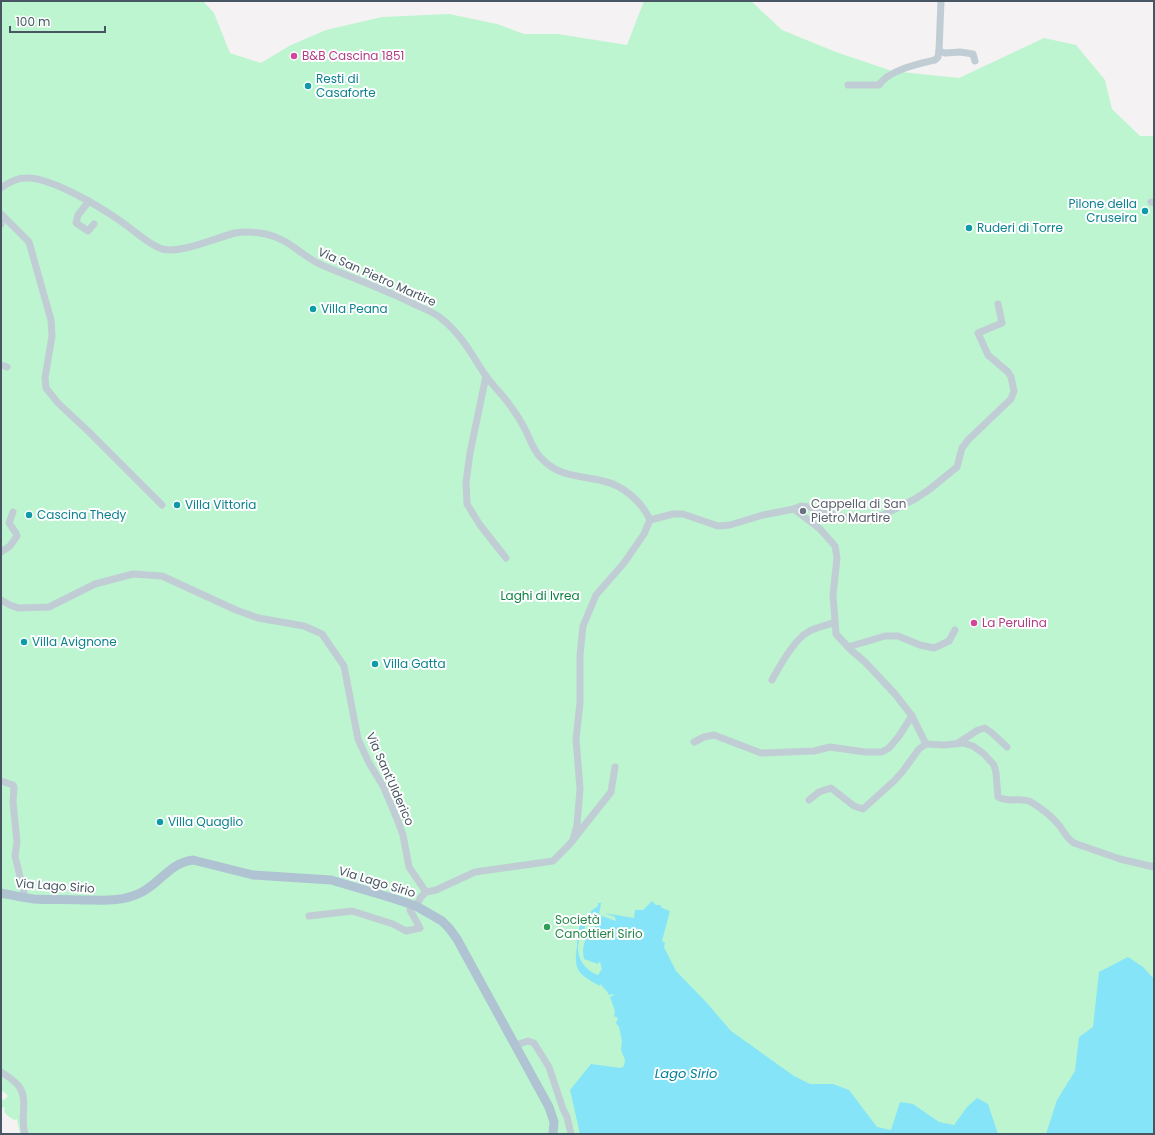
<svg xmlns="http://www.w3.org/2000/svg" width="1155" height="1135" font-family="Poppins,sans-serif">
  <rect width="100%" height="100%" fill="#f4f2f2"/>
  <!-- green -->
  <polygon fill="#bdf5d0" points="1,1 203,1 214,13 230,53 261,63 289,46 326,30 382,17 449,14 497,24 524,34 558,34 627,45 644,1 751,1 782,30 836,52 892,71 959,78 1044,38 1076,45 1105,80 1112,109 1140,136 1154,136 1154,1134 20,1134 17,1119 14,1120 8,1116 4,1112 5,1107 3,1107 1,1112 1,1099 4,1100 8,1096 3,1091 1,1094"/>
  <!-- water -->
  <g fill="#85e4f7">
    <path d="M652,901L656,905H660L662,908L670,911L662,941L665,943L664,947L676,971L707,1003L731,1031L794,1076L810,1084H833L849,1090L877,1127L891,1130L900,1102L913,1104L939,1122L954,1125L967,1107L977,1098L988,1104L998,1134H580L570,1090L591,1064L621,1068L624,1066L625,1060L621,1050L622,1041L619,1027L616,1023L618,1018L614,1016L615,1011L610,997L614,995L613,994L609,995L606,990L600,984V986C579,974 573,971 577,946C577,939 578,931 580,924L582,921L585,926C584,932 580,936 579,941C575,956 584,970 598,975L602,969L600,962H599L598,964L584,959C582,950 583,942 589,934C591,932 594,930 595,926C596,920 590,917 591,911L598,906V903H601L599,915L616,921L615,917L604,913L634,918L635,910H643Z"/>
    <polygon points="1128,957 1143,967 1154,979 1154,1134 1046,1134 1057,1100 1075,1071 1079,1037 1093,1027 1099,972"/>
  </g>
  <g fill="none" stroke-linecap="round" stroke-linejoin="round">
    <!-- minor -->
    <g stroke="#c1cdd5" stroke-width="7">
      <polyline points="939,51 945,53 960,52 973,54 975,61"/>
      <path d="M848,85H879C889,70 918,64 935,60L938,57L939,51L941,1"/>
      <path d="M1,188C9,182 17,178 26,178C52,177 104,209 126,225C137,233 148,244 162,249C181,254 215,238 235,233C245,231 256,232 266,234C290,239 303,258 324,266C355,279 386,290 416,305C425,309 436,313 443,320C462,335 473,357 486,376C493,386 502,394 509,404C515,412 521,421 526,431C530,440 534,451 541,458C560,478 579,475 603,481C623,485 642,502 650,520L644,534L624,563L596,595L583,626L580,655V703L576,739L580,789L577,825L573,840"/>
      <polyline points="89,201 78,215 76,223 88,231 94,224"/>
      <polyline points="1151,202 1154,203"/>
      <polyline points="1,214 29,242 51,320 52,336 45,378 46,388 58,403 89,432 162,505"/>
      <polyline points="1,223 1,224"/>
      <polyline points="1,365 7,367"/>
      <polyline points="486,376 470,453 466,482 467,504 480,525 506,558"/>
      <polyline points="794,509 820,529 835,546 837,558 833,595 836,634 852,651 865,662 895,694 912,716 926,744"/>
      <polyline points="650,520 673,514 683,514 718,526 730,525 763,515 794,509 801,506 809,507 851,519 858,520 883,515 915,499 930,489 957,467 962,448 969,439 1011,399 1014,391 1011,377 1008,372 988,355 978,333 1002,323 998,304"/>
      <polyline points="1,552 10,546 17,536 16,533 9,523 13,512"/>
      <polyline points="1,600 10,605 18,608 49,607 95,584 133,574 162,576 236,610 258,618 304,626 322,634 344,666 358,739 369,763 383,786 397,819 403,835 409,867 426,892"/>
      <polyline points="848,647 885,636 898,636 920,645 934,648 949,641 955,630"/>
      <path d="M772,680C779,667 795,639 808,632C816,627 826,626 835,622"/>
      <polyline points="694,742 704,737 714,735 761,753 814,751 830,747 865,752 882,752 889,748 899,736 912,716"/>
      <polyline points="958,743 978,730 985,728 992,733 1007,747"/>
      <polyline points="1,781 13,785 14,787 13,802 17,842 15,856 25,897"/>
      <path d="M809,800L819,792L831,788L854,806L863,809L894,781L903,771L919,749L926,744L944,745L963,743L973,746L984,754L994,765L996,773L998,797C1008,803 1021,797 1031,802C1041,808 1051,816 1058,824C1064,831 1066,838 1074,843L1120,859L1154,867"/>
      <polyline points="309,916 352,911 393,924 406,931 420,928 410,910 416,906 421,897 426,892 436,890 475,872 553,861 569,845 611,792 615,767"/>
      <polyline points="519,1044 528,1041 534,1043 549,1067 563,1109 567,1117 571,1134"/>
      <path d="M1,1072C7,1076 16,1081 20,1088C28,1100 20,1120 25,1134"/>
    </g>
    <!-- major -->
    <path stroke="#afc3d3" stroke-width="9" d="M1,893C12,895 23,898 34,899C50,900 67,899 83,900C102,900 122,902 140,893C160,884 169,863 193,860L253,875L331,880L392,898L416,906L442,921L449,928L457,939L549,1107L554,1122L553,1134"/>
  </g>
  <!-- markers -->
  <g fill="#d1479c" stroke="#fff" stroke-width="1.5">
    <circle cx="294" cy="56" r="4"/>
    <circle cx="974" cy="623" r="4"/>
  </g>
  <g fill="#0f9aa8" stroke="#fff" stroke-width="1.5">
    <circle cx="308" cy="86" r="4"/>
    <circle cx="1145" cy="211" r="4"/>
    <circle cx="969" cy="228" r="4"/>
    <circle cx="313" cy="309" r="4"/>
    <circle cx="177" cy="505" r="4"/>
    <circle cx="29" cy="515" r="4"/>
    <circle cx="24" cy="642" r="4"/>
    <circle cx="375" cy="664" r="4"/>
    <circle cx="160" cy="822" r="4"/>
  </g>
  <circle fill="#6b7280" stroke="#fff" stroke-width="1.5" cx="803" cy="511" r="4"/>
  <circle fill="#2e9e5b" stroke="#fff" stroke-width="1.5" cx="547" cy="927" r="4"/>
  <g text-anchor="middle" stroke-width="4" stroke-linejoin="round" paint-order="stroke">
    <!-- hotel labels -->
    <g font-size="12" fill="#b23c85" stroke="#fff" text-anchor="start">
      <text x="302" y="60">B&amp;B Cascina 1851</text>
      <text x="982" y="627">La Perulina</text>
    </g>
    <!-- culture labels -->
    <g font-size="12" fill="#0d838f" stroke="#fff" text-anchor="start">
      <text x="316" y="83">Resti di<tspan x="316" dy="14">Casaforte</tspan></text>
      <text x="1137" y="208" text-anchor="end">Pilone della<tspan x="1137" dy="14">Cruseira</tspan></text>
      <text x="977" y="232">Ruderi di Torre</text>
      <text x="321" y="313">Villa Peana</text>
      <text x="185" y="509">Villa Vittoria</text>
      <text x="37" y="519">Cascina Thedy</text>
      <text x="32" y="646">Villa Avignone</text>
      <text x="383" y="668">Villa Gatta</text>
      <text x="168" y="826">Villa Quaglio</text>
    </g>
    <!-- street labels -->
    <g font-size="12" fill="#475662" stroke="#fff">
      <text transform="translate(377 277) rotate(24)" y="4">Via San Pietro Martire</text>
      <text transform="translate(390 779) rotate(66)" y="4">Via Sant'Ulderico</text>
      <text transform="translate(377 882) rotate(17)" y="4">Via Lago Sirio</text>
      <text transform="translate(55 886) rotate(4)" y="4">Via Lago Sirio</text>
    </g>
    <!-- worship labels -->
    <g font-size="12" fill="#5b616d" stroke="#fff" text-anchor="start">
      <text x="811" y="508">Cappella di San<tspan x="811" dy="14">Pietro Martire</tspan></text>
    </g>
    <!-- park labels -->
    <g font-size="12" fill="#0c8242" stroke="#fff">
      <text x="540" y="600">Laghi di Ivrea</text>
    </g>
    <!-- leisure labels -->
    <g font-size="12" fill="#27864d" stroke="#fff" text-anchor="start">
      <text x="555" y="924">Società<tspan x="555" dy="14">Canottieri Sirio</tspan></text>
    </g>
    <!-- water labels -->
    <g font-size="13" font-style="italic" fill="#03819a" stroke="#fff">
      <text x="686" y="1078">Lago Sirio</text>
    </g>
  </g>
  <!-- border -->
  <rect width="1155" height="1135" fill="none" stroke="#475662" stroke-width="4"/>
  <!-- scale -->
  <path d="M10 26v6h95v-6" fill="none" stroke="#475662" stroke-width="2"/>
  <text x="16" y="26" font-size="12" fill="#475662" stroke="#ffffff" stroke-width="3" paint-order="stroke">100 m</text>
</svg>
